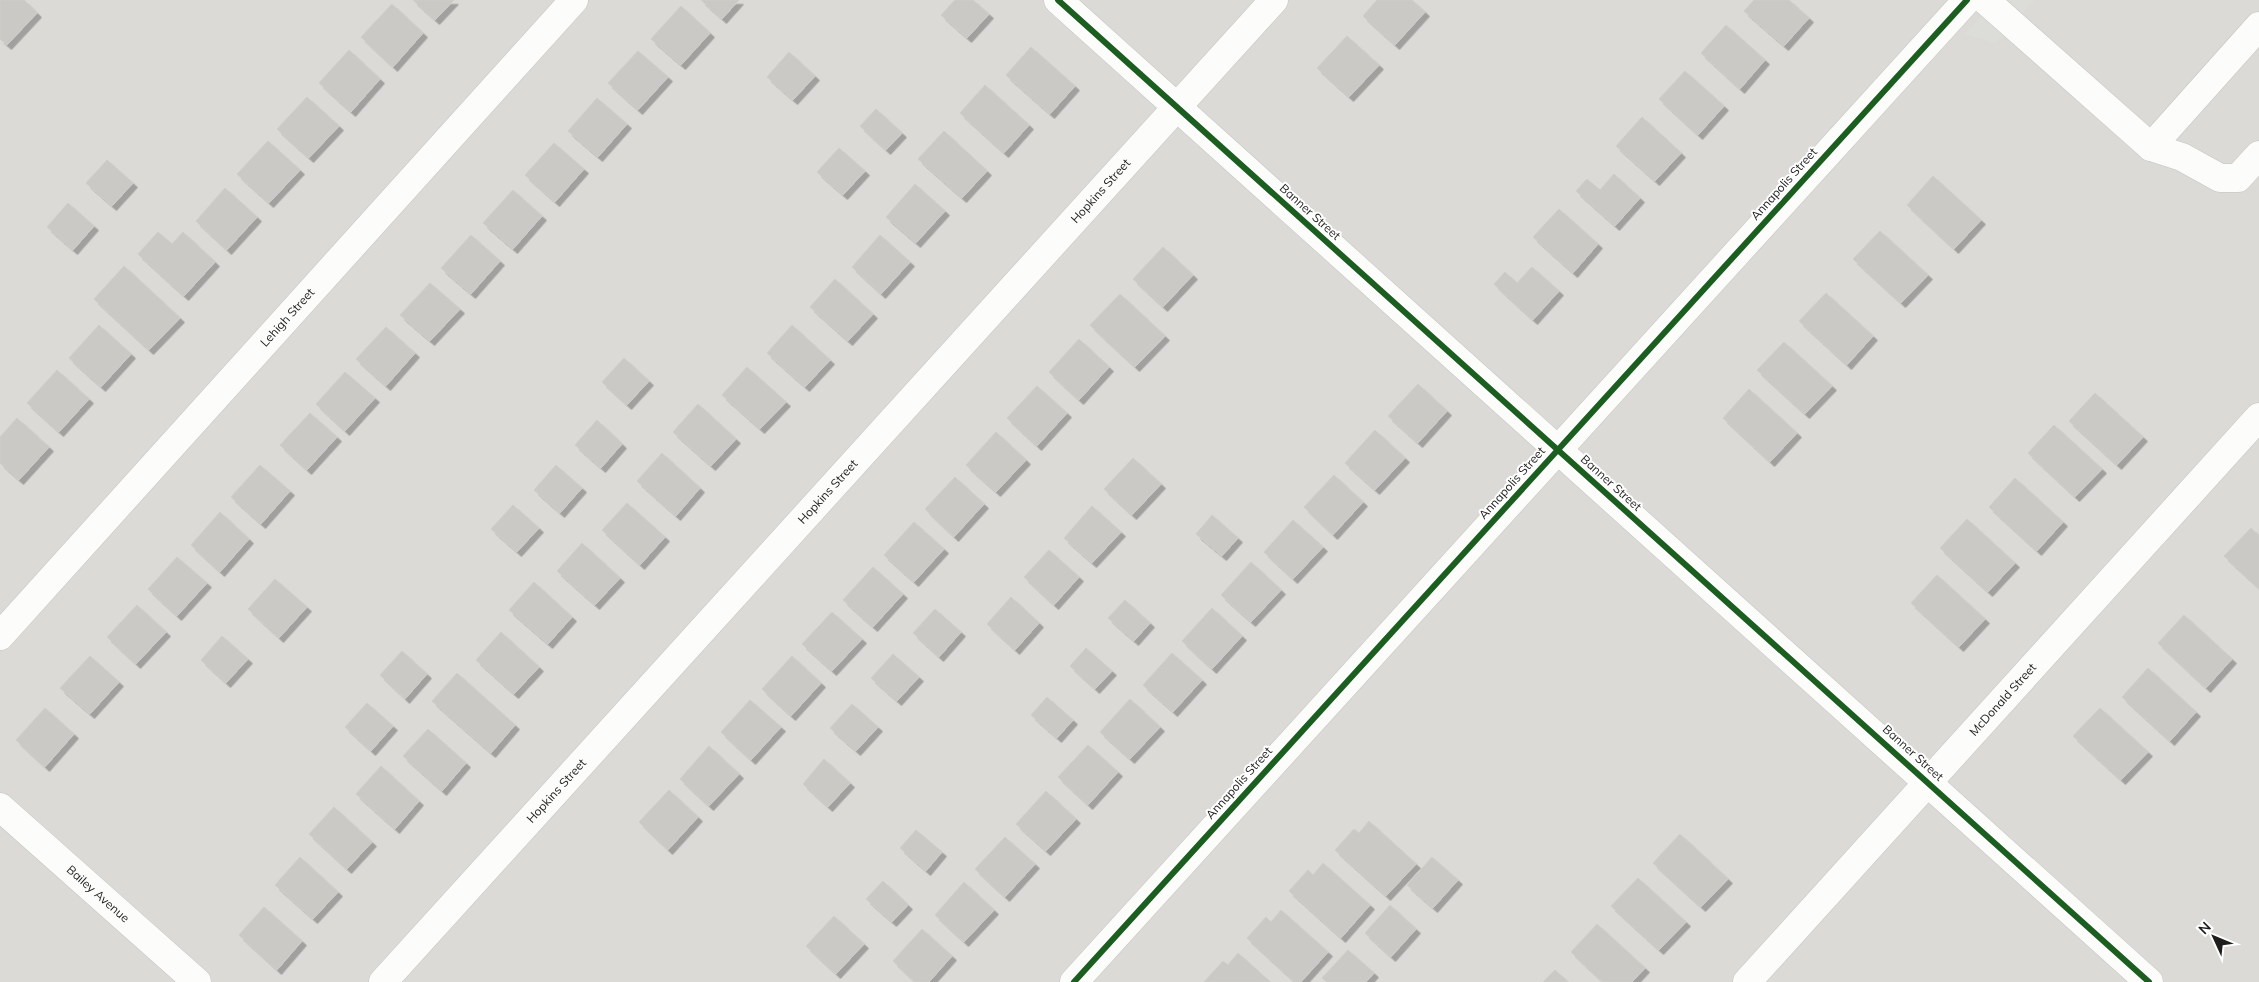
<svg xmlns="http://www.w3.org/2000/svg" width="2259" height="982" font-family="Mulish,sans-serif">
  <defs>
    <filter id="shadow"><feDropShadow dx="4.5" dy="4.5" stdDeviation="0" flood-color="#0004"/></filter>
  </defs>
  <rect width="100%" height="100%" fill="#ecebe6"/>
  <!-- residential -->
  <rect fill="#dbdad7" x="0" y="0" width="2259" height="982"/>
  <!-- parking -->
  <polygon fill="#dcdcd9" points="1996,0 2035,0 1996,43 1965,34"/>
  <!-- building -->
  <g fill="#cac9c5" stroke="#cfcdc8" filter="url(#shadow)">
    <polygon points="0,0 24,0 37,13 7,45 0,39"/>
    <polygon points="413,0 454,0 435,20"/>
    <polygon points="701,0 739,0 722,19"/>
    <polygon points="955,0 973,0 989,14 967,38 941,15"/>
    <polygon points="1377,0 1412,0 1425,12 1395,45 1363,16"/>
    <polygon points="1754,0 1789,0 1809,18 1784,46 1744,11"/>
    <polygon points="392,4 423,33 393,67 361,37"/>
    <polygon points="681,6 710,33 681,65 651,39"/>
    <polygon points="1726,25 1765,60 1740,89 1701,53"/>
    <polygon points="1347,36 1379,65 1349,97 1317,68"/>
    <polygon points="1031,47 1075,86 1050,114 1006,75"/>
    <polygon points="349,50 380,79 351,112 319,83"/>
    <polygon points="638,51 668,77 638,110 608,83"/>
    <polygon points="789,52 815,76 793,100 767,77"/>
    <polygon points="1685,71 1724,106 1698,135 1659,99"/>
    <polygon points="985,85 1029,125 1004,153 960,113"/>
    <polygon points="307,97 339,126 309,158 277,129"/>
    <polygon points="597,98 627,124 598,157 568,131"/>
    <polygon points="876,109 902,133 886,150 860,126"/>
    <polygon points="1642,117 1681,153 1655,181 1616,146"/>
    <polygon points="944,131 987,171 962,198 918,159"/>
    <polygon points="268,141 300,170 269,203 237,174"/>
    <polygon points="554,143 584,169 555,202 525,175"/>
    <polygon points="839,148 865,171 843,195 817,172"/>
    <polygon points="107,160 133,183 112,206 86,183"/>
    <polygon points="1614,174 1640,198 1615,226 1576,191 1587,179 1600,190"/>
    <polygon points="1933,176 1981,220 1954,249 1907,205"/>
    <polygon points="915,184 945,211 916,243 886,217"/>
    <polygon points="225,188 257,217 227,250 196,221"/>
    <polygon points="513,190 542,216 513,249 483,223"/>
    <polygon points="68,203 94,226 73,250 47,227"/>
    <polygon points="1559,209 1598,244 1573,273 1533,237"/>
    <polygon points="1880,231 1928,275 1901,303 1853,259"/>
    <polygon points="158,232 172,244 183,232 215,262 184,296 138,254"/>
    <polygon points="471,235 500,261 471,294 441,268"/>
    <polygon points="880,235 910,262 881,294 852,267"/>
    <polygon points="1163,247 1193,275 1163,307 1133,279"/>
    <polygon points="124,266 180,318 149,350 94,299"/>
    <polygon points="1532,267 1559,291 1533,320 1494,284 1505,272 1517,283"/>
    <polygon points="835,279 873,314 848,341 810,307"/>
    <polygon points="430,283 460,309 430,341 400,315"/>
    <polygon points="1826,293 1873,336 1847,365 1799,321"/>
    <polygon points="1120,294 1165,336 1135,367 1090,325"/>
    <polygon points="99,325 131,354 101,387 69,358"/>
    <polygon points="792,325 830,360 805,387 767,353"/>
    <polygon points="386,327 415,353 386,386 356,359"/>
    <polygon points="1079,339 1109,367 1079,400 1049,372"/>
    <polygon points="1784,342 1832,386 1805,414 1757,370"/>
    <polygon points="624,358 649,381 627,405 602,382"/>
    <polygon points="747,367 786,402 760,429 722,395"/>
    <polygon points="57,370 89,399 59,432 27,403"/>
    <polygon points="345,372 375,398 345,431 316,404"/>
    <polygon points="1418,384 1447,411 1418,443 1388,416"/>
    <polygon points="1037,386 1067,413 1037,446 1007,418"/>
    <polygon points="1749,389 1797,433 1770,462 1723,418"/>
    <polygon points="2095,393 2143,437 2117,465 2069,421"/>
    <polygon points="698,404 736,439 711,466 673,432"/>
    <polygon points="310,413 337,437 307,470 280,445"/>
    <polygon points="17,418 49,447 19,480 0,463 0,437"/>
    <polygon points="597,420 622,444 601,468 575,445"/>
    <polygon points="2054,425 2102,469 2075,497 2028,453"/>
    <polygon points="1375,430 1405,458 1375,490 1345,463"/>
    <polygon points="996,432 1026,460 996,492 966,465"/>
    <polygon points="662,453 700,488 676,516 637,481"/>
    <polygon points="1133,458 1161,484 1132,515 1104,489"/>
    <polygon points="260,465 290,491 261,524 231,497"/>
    <polygon points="556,465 582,488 560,513 534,490"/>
    <polygon points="1334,475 1363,502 1333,535 1304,507"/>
    <polygon points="955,477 984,504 954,537 925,509"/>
    <polygon points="2015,478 2063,522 2037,551 1989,507"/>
    <polygon points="627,503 665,537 640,565 602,530"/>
    <polygon points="513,505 539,528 517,552 491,529"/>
    <polygon points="1092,506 1121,532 1092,563 1064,538"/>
    <polygon points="220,512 249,539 220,572 191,545"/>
    <polygon points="1212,515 1238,538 1222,556 1196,534"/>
    <polygon points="1967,519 2015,563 1988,592 1940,548"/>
    <polygon points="1293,520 1323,547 1293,579 1264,552"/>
    <polygon points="914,522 944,549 914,582 884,555"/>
    <polygon points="2251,528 2259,536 2259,588 2224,556"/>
    <polygon points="582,543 620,578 595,605 557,571"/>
    <polygon points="1049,550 1079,577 1054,605 1024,577"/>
    <polygon points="177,557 207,583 177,616 148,589"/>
    <polygon points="1251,562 1281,590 1251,622 1221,595"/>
    <polygon points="873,567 903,594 873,627 843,600"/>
    <polygon points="1937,575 1985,619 1959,647 1911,603"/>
    <polygon points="275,579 307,607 279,638 248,609"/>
    <polygon points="534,582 572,617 548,644 509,610"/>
    <polygon points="1011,597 1039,623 1015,650 987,624"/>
    <polygon points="1125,600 1150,623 1134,641 1108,618"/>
    <polygon points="137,605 166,632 136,664 107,637"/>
    <polygon points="1212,608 1242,636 1212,669 1182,641"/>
    <polygon points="935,609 961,632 939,657 913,633"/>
    <polygon points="832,612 862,639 832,671 802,644"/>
    <polygon points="2184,615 2232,659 2206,688 2158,643"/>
    <polygon points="501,632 539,667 514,694 476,660"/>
    <polygon points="222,636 248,659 226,683 201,660"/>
    <polygon points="1086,648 1112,671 1095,689 1070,666"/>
    <polygon points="402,651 427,674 405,699 380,675"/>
    <polygon points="1172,653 1202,680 1173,712 1143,685"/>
    <polygon points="893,654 919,677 897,701 871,678"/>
    <polygon points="90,656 119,682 90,714 60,688"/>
    <polygon points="792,656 821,683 791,716 762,689"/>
    <polygon points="2148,668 2196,712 2170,741 2122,697"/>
    <polygon points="457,673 515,725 491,753 432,701"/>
    <polygon points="1047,697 1073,720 1057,738 1031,715"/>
    <polygon points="1130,699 1160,727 1130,759 1100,732"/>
    <polygon points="750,700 781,727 751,760 721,732"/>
    <polygon points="367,703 393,726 371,751 345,727"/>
    <polygon points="852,704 878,727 856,751 830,728"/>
    <polygon points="45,708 74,734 45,767 16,740"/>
    <polygon points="2100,708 2148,752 2121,780 2073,736"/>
    <polygon points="428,729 466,763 442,791 403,756"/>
    <polygon points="1088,745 1118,772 1088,805 1058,777"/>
    <polygon points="709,746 739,774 709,806 680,779"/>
    <polygon points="824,759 850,783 828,807 803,784"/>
    <polygon points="381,766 419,801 395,829 356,794"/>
    <polygon points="669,790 698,817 668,850 639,822"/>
    <polygon points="1046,791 1076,819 1046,851 1016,824"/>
    <polygon points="334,807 372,842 347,869 309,834"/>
    <polygon points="1369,821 1416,864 1386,896 1335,850 1354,829 1359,833"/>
    <polygon points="916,830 942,852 926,871 900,848"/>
    <polygon points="1680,834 1728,879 1701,907 1653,863"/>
    <polygon points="1005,837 1035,864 1005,897 975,869"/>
    <polygon points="300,857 338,892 313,919 275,885"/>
    <polygon points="1432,857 1458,880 1433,908 1407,885"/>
    <polygon points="1323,863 1370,905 1341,938 1289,891 1308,870 1313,875"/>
    <polygon points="1638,878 1686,922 1659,950 1611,906"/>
    <polygon points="883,881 908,905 892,922 866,899"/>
    <polygon points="964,882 994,910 964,942 935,915"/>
    <polygon points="1390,905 1416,929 1391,957 1365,933"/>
    <polygon points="264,907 302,941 277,970 239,935"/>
    <polygon points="1281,910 1328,952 1301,982 1295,982 1247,938 1266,917 1271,922"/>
    <polygon points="834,916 864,944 836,974 806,946"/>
    <polygon points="1597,924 1645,968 1632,982 1603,982 1571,952"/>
    <polygon points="922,929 952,956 929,982 915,982 893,961"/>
    <polygon points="1348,950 1374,973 1366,982 1327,982 1322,978"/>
    <polygon points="1238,953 1270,982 1204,982 1223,961 1228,965"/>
    <polygon points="1555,970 1568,982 1543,982"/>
  </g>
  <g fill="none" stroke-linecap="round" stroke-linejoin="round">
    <!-- minor casing -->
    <g stroke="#c4c4c2" stroke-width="29">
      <g id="minor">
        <polyline points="1058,0 2149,982"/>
        <polyline points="1985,0 2151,147 2182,157 2220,178 2238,178 2259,155"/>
        <polyline points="2151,147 2259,26"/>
        <path id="s1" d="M0,636L574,0"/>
        <path id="s2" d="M0,807L197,982"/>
        <path id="s3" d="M383,982L1274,0"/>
        <polyline points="1074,982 1967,0"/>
        <path id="s4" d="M1747,982L2259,417"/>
      </g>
    </g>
    <!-- minor -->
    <use href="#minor" stroke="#fcfcfb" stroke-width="28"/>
    <!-- cycleway casing -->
    <g stroke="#fff" stroke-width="9">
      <g id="cycleway">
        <polyline points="1058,0 2149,982"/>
        <polyline points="1074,982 1967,0"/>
      </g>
    </g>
    <!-- cycleway -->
    <use href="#cycleway" stroke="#1b5e20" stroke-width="6"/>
  </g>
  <g text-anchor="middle" stroke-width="4" stroke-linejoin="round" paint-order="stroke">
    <!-- street labels -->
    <g font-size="12" fill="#1d1d1d" stroke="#fff">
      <text transform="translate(1784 184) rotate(-48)" y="4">Annapolis Street</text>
      <text dy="4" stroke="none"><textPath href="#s3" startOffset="1068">Hopkins Street</textPath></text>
      <text transform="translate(1310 212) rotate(42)" y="4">Banner Street</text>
      <text dy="4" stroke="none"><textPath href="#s1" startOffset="429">Lehigh Street</textPath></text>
      <text transform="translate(1512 483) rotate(-48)" y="4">Annapolis Street</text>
      <text transform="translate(1611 483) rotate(42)" y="4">Banner Street</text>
      <text dy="4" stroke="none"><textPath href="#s3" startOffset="662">Hopkins Street</textPath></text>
      <text dy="4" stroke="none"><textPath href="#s4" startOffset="381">McDonald Street</textPath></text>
      <text transform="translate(1913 753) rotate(42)" y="4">Banner Street</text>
      <text transform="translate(1239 783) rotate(-48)" y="4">Annapolis Street</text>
      <text dy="4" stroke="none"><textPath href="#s3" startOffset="258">Hopkins Street</textPath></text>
      <text dy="4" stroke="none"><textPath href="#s2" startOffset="131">Bailey Avenue</textPath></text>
    </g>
  </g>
  <!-- north arrow -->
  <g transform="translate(2214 937) rotate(314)" stroke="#ffffff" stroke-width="4" paint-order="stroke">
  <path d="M0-4L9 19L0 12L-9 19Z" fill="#1d1d1d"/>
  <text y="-8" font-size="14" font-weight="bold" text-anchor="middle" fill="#1d1d1d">N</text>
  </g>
</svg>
